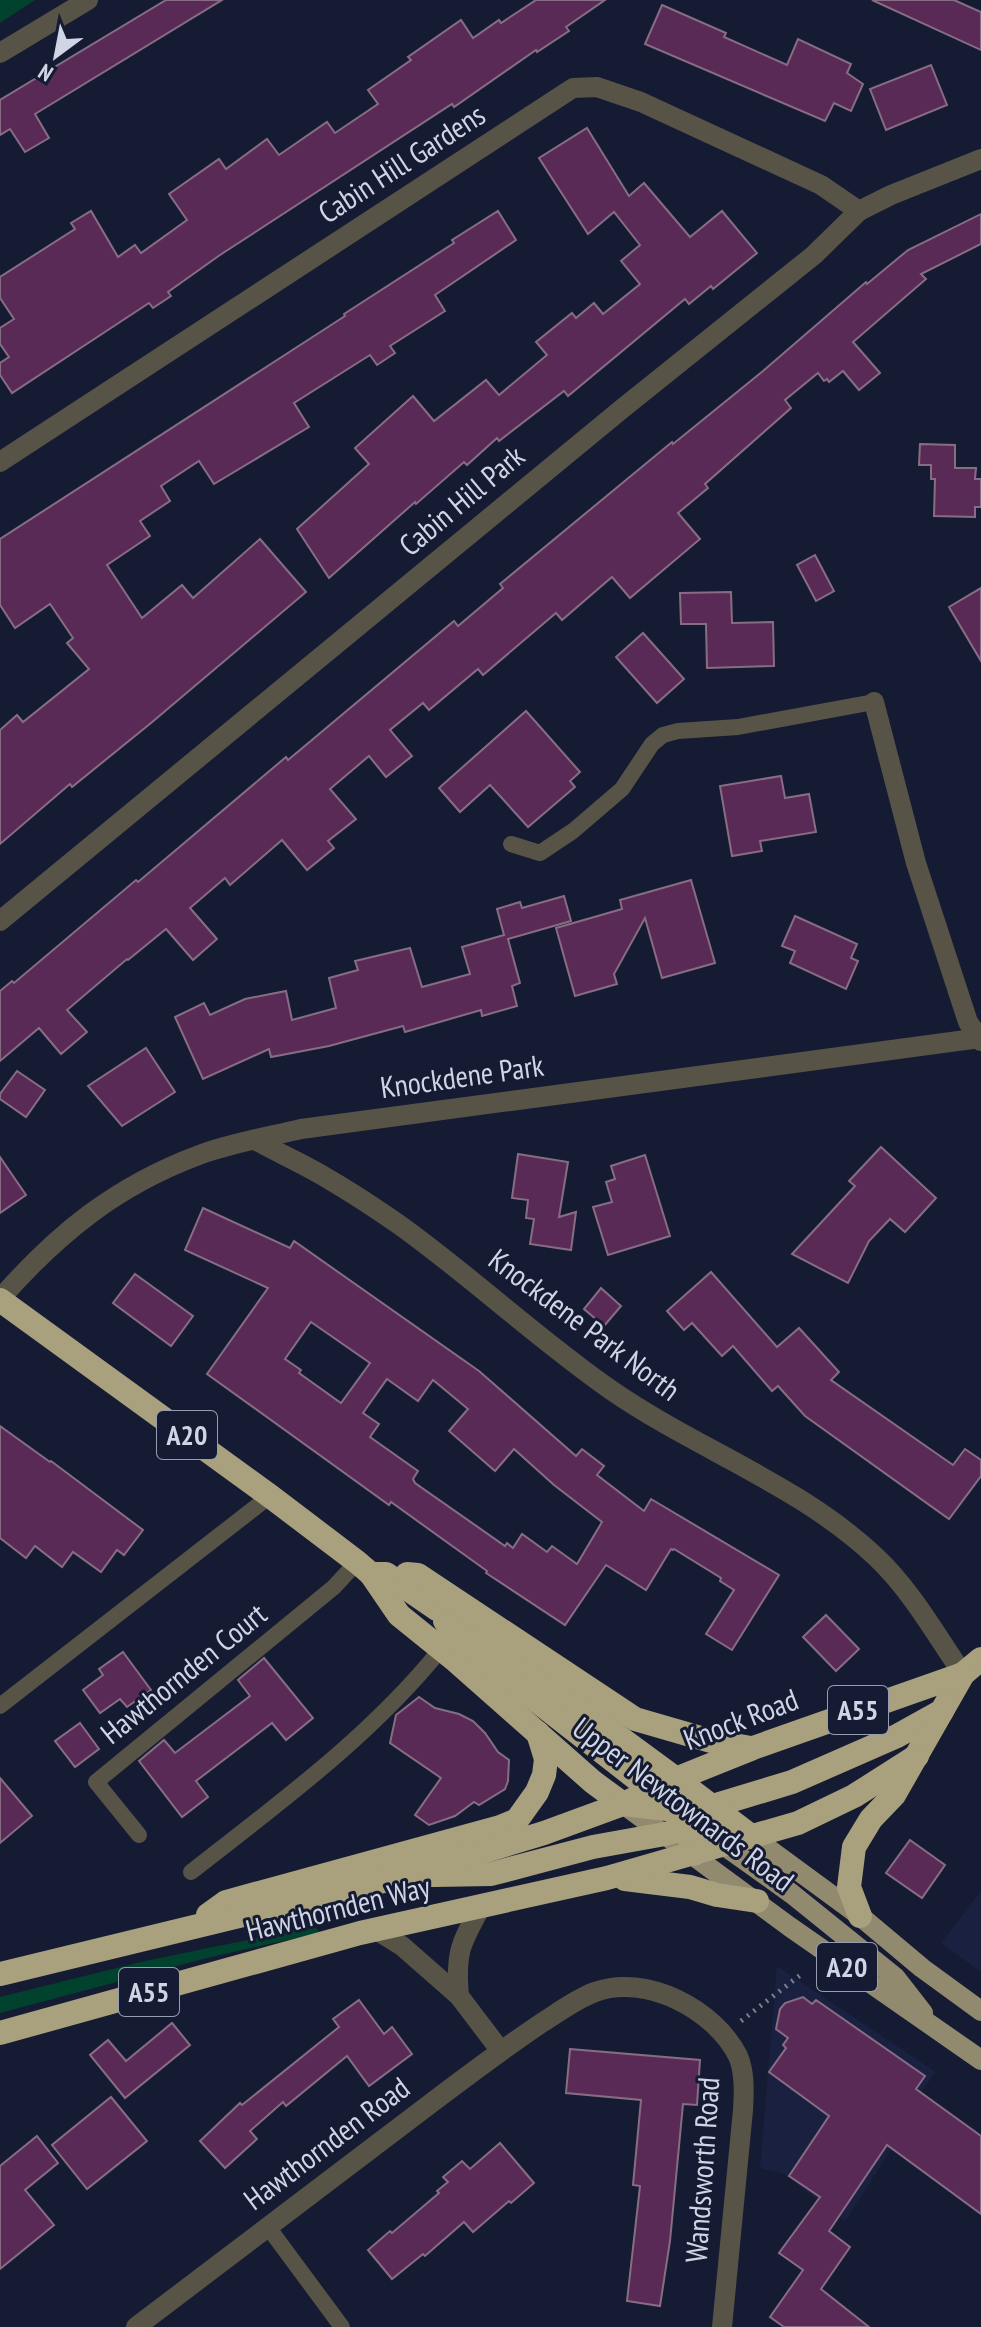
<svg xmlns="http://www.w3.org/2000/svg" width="981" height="2327" font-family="'PT Sans Narrow',sans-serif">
  <rect width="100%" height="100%" fill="#151b33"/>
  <!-- built -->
  <g fill="#1a2140">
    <polygon points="981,1891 981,1972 941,1943"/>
    <polygon points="777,1966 936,2072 884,2142 891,2150 845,2221 784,2174 760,2168"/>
  </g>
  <!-- green -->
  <g fill="#00422d">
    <polygon points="0,0 35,0 0,23"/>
    <polygon points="315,1926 320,1933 211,1957 0,2013 0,1997 145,1961"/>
  </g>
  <!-- building -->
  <g fill="#5a2a56" stroke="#876d84" stroke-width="2" fill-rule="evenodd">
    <polygon points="166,0 222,0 35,114 49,138 25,152 10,129 0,135 0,100"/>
    <polygon points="536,0 605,0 566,27 569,31 537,52 536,50 454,107 452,104 220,255 168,292 171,296 153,308 149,303 12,393 0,375 0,363 9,357 0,344 0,328 14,319 0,298 0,277 75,229 71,223 91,211 118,257 135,245 141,253 187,220 169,194 219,159 226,169 267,139 279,155 327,122 335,133 378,104 368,90 411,60 408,57 461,20 473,38 499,20 501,23"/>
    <polygon points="872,0 954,0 981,12 981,50"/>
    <polygon points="662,5 726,33 724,37 787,65 798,39 851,64 847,73 863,84 851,111 834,103 825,121 645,44"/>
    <polygon points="931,65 947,105 886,130 870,89"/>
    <polygon points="587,128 629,196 644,183 690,237 722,211 757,253 713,289 711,286 689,304 685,299 568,396 564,391 499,441 497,438 467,465 464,462 416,504 415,502 329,578 297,529 369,464 355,448 413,396 434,421 486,380 499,395 547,355 536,342 572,313 576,318 594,303 603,314 640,284 621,261 640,245 614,212 588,234 539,158"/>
    <polygon points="498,211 516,240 435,295 445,311 390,346 395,353 377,365 370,355 294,403 309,427 214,484 199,461 161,486 170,501 140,521 150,536 107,565 142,618 182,585 193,598 260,539 306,592 151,723 72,787 70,784 0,844 0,730 17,715 23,722 89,669 67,643 73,638 50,604 15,628 0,605 0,539 345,316 344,314 454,243 452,240"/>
    <polygon points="981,214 981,244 921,274 926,279 853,342 880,373 859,390 843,371 829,382 827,379 824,381 818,373 785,400 791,408 705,484 708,488 678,513 700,539 630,598 612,577 562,620 556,613 483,675 478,669 429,710 423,703 390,730 412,756 386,777 369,756 330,789 356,819 328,841 334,848 307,870 282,840 230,885 225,878 190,908 217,939 193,960 166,929 128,960 127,959 67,1010 87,1032 61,1054 39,1028 0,1061 0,991 12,981 14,983 136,880 138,882 286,757 288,760 454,621 458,626 503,588 500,584 672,442 673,444 763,371 866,282 867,284 908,250"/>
    <polygon points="920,444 955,445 955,468 976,468 975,479 981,479 981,507 975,507 975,517 934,516 935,479 931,479 931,465 919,465"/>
    <polygon points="815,555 834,591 816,601 797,565"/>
    <polygon points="981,588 981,661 949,607"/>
    <polygon points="731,592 732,623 773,622 774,666 707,668 706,624 681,624 680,593"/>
    <polygon points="643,633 684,679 657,703 616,657"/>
    <polygon points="526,711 580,772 570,781 575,787 528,827 490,785 460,812 439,788"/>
    <polygon points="781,776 785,798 809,794 816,832 760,841 762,851 732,856 720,786"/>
    <polygon points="691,880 715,963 662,978 645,918 614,974 617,984 575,996 556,928 622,909 620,900"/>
    <polygon points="564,896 571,921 508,939 520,983 512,986 517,1006 482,1016 481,1010 405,1032 403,1026 329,1046 271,1057 269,1049 203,1079 175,1017 204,1003 210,1015 245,999 286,991 292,1020 336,1008 329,978 358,970 355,961 410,948 422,987 470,974 462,947 504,935 497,909 520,902 522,908"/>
    <polygon points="795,916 857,944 851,958 858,961 846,989 790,963 795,951 782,946"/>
    <polygon points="146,1048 175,1092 122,1126 88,1086"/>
    <polygon points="17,1071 45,1090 26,1117 0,1099 0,1094"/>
    <polygon points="881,1147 936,1198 905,1232 890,1219 869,1241 848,1283 792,1254 855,1186 849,1181"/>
    <polygon points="518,1154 568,1162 559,1217 576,1212 571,1250 530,1244 534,1219 526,1218 528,1200 512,1198"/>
    <polygon points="645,1155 670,1236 608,1255 593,1207 612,1202 606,1182 615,1179 611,1166"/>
    <polygon points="0,1157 26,1195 0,1213"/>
    <path d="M203,1208L290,1248L294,1241L479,1371L576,1456L582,1449L604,1466L597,1475L644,1511L651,1499L779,1575L732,1650L706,1634L734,1590L720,1581L721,1578L674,1549L673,1550L671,1549L646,1590L606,1565L565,1625L486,1573L487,1571L391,1502L389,1505L207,1374L268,1288L185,1250ZM311,1322L370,1363L341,1403L299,1373L301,1370L285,1359ZM387,1379L418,1401L433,1380L468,1409L449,1431L495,1471L514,1449L554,1485L602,1522L577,1564L552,1546L547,1552L522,1534L513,1548L507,1543L505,1546L415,1483L413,1479L418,1471L370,1437L379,1424L363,1413Z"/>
    <polygon points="711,1272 777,1347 799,1328 839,1372 831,1380 953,1465 965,1449 981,1460 981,1476 949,1519 805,1416 778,1386 772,1391 733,1346 722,1356 692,1323 684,1330 667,1311"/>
    <polygon points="135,1274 193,1316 171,1346 113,1303"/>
    <polygon points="601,1288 621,1306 604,1326 584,1309"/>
    <polygon points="0,1426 50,1462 51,1461 143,1530 124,1555 117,1550 101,1572 73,1552 62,1567 35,1546 26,1558 0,1538"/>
    <polygon points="826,1615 859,1649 836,1671 803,1637"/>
    <polygon points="123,1652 151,1690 127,1707 120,1699 100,1713 83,1690 103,1675 99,1669"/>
    <polygon points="264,1658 313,1718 286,1740 272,1723 196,1781 208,1797 182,1817 139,1761 164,1740 175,1753 250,1696 238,1680"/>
    <polygon points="419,1697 435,1708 459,1714 473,1721 485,1733 498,1752 509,1760 508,1781 505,1789 479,1805 474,1802 455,1816 429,1825 415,1815 441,1778 390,1743 396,1715"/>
    <polygon points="80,1723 99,1749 75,1767 55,1741"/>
    <polygon points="0,1778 32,1816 0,1843"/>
    <polygon points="910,1840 945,1865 922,1898 886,1873"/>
    <polygon points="803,1997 812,2004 816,2000 925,2076 916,2089 981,2136 981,2214 887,2145 829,2231 850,2247 821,2289 869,2327 784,2327 770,2317 803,2270 779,2253 820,2197 789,2176 829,2116 769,2072 786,2048 783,2045 788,2038 776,2029 780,2009 785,2003"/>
    <polygon points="359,2000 384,2034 392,2027 412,2054 369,2086 347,2056 286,2106 283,2102 250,2131 257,2139 225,2168 200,2141 240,2103 242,2105 339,2027 333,2019"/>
    <polygon points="172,2023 190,2045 125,2098 90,2055 108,2040 126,2061"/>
    <polygon points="570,2049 700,2060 697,2105 683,2104 670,2241 660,2306 627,2301 640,2186 633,2185 641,2100 566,2093"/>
    <polygon points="111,2097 147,2141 87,2189 52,2145"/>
    <polygon points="37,2136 58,2163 25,2190 54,2225 0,2269 0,2166"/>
    <polygon points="500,2143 534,2183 511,2203 509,2201 473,2232 464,2222 425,2256 423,2254 392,2279 368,2250 390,2231 392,2233 439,2193 437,2191 448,2182 443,2177 462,2161 470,2169"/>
  </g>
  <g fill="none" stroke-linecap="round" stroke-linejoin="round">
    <!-- path -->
    <polyline stroke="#787e92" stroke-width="5" stroke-dasharray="2 6" stroke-linecap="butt" points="741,2021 803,1973"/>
    <!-- lane -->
    <g stroke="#575346" stroke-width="16">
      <polyline points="511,844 540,853 573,831 622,789 652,744 663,735 678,731 738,727 874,702"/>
      <polyline points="0,1706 270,1496"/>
      <polyline points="139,1835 96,1782 334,1587 357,1562"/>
      <path d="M191,1872C279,1803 370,1737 441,1649"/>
      <polyline points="268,2227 342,2327"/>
    </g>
    <!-- street -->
    <g stroke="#575346" stroke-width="20">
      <polyline points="0,53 88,0"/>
      <polyline points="0,462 573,88 597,87 641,102 821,185 859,211"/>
      <polyline points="874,702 916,863 968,1022 981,1041"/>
      <polyline points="0,921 623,408 814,255 859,211 891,195 981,159"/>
      <path d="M255,1140C280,1154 306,1165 330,1180C354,1194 378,1210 401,1226C473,1278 538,1339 611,1390C696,1449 800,1485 876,1557C911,1590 936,1635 963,1674"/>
      <path d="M0,1299C58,1233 116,1186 199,1155C231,1143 267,1137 301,1129L981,1038"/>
      <polyline points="376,1930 402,1946 459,1996 500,2050"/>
      <path d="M459,1996C455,1951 461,1943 482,1905"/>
      <path d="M136,2327C234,2253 332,2178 430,2104C467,2076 504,2048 543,2022C559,2012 576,1999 595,1992C646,1973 715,2010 738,2056C745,2072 744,2093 743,2110L722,2327"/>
    </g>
    <!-- primary -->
    <g stroke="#928a6f" stroke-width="20">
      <polyline points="623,1804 790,1927 981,2060"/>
      <polyline points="751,1836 860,1916 922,1968 981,2011"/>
      <polyline points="715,1839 792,1894 895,1977 923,2013"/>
    </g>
    <!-- highway -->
    <g stroke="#a9a07e" stroke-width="24">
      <polyline points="0,1300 270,1496 357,1562 371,1574 399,1615 456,1661 593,1782 623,1804 693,1812 792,1782 897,1736 942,1711"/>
      <polyline points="371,1574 386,1574 437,1609 456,1617 676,1779 751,1836"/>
      <polyline points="407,1574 418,1575 635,1719 711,1741 751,1748"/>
      <polyline points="445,1621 455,1637 678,1811 687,1828 694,1854"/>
      <polyline points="434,1875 491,1874 593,1847 665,1834 687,1828 743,1835"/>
      <polyline points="625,1879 690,1887 717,1895 757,1901"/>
      <polyline points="208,1915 226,1902 500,1827 517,1820 537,1792 544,1775 546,1759 538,1733"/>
      <polyline points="860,1916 849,1887 854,1847 871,1819 894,1795 963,1674 981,1659"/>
      <polyline points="0,1974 404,1876 544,1833 623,1804 676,1779 753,1748 963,1674"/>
      <polyline points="0,2033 360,1933 607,1878 798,1823 854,1796 917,1756"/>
    </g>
  </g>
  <g text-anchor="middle" stroke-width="6" stroke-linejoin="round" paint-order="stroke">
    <!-- shield labels -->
    <g fill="#151b33" stroke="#979db0" stroke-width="2">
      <rect x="157" y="1411" width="60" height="48" rx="6"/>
      <rect x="828" y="1686" width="60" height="48" rx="6"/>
      <rect x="817" y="1943" width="60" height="48" rx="6"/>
      <rect x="119" y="1968" width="60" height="48" rx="6"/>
    </g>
    <g font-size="28" font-weight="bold" fill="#cfd5e5">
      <text x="187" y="1445">A20</text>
      <text x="858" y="1720">A55</text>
      <text x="847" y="1977">A20</text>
      <text x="149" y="2002">A55</text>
    </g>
    <!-- street labels -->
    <g font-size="30" fill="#cfd5e5" stroke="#151b33">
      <text transform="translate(402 164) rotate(-33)" y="10">Cabin Hill Gardens</text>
      <text transform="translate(462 501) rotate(-40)" y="10">Cabin Hill Park</text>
      <text transform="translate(462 1077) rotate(-8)" y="10">Knockdene Park</text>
      <text transform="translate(584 1325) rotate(37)" y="10">Knockdene Park North</text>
      <text transform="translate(184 1674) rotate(-39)" y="10">Hawthornden Court</text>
      <text transform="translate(741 1720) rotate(-21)" y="10">Knock Road</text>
      <text transform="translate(683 1805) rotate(37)" y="10">Upper Newtownards Road</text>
      <text transform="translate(338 1909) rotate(-14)" y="10">Hawthornden Way</text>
      <text transform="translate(327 2144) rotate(-37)" y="10">Hawthornden Road</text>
      <text transform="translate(703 2170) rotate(-86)" y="10">Wandsworth Road</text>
    </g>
  </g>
  <!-- north arrow -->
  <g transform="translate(56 56) rotate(212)" stroke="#151b33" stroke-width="6" paint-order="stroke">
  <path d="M0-6L14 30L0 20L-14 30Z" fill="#cfd5e5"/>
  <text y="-12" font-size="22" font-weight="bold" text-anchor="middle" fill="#cfd5e5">N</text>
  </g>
</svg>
